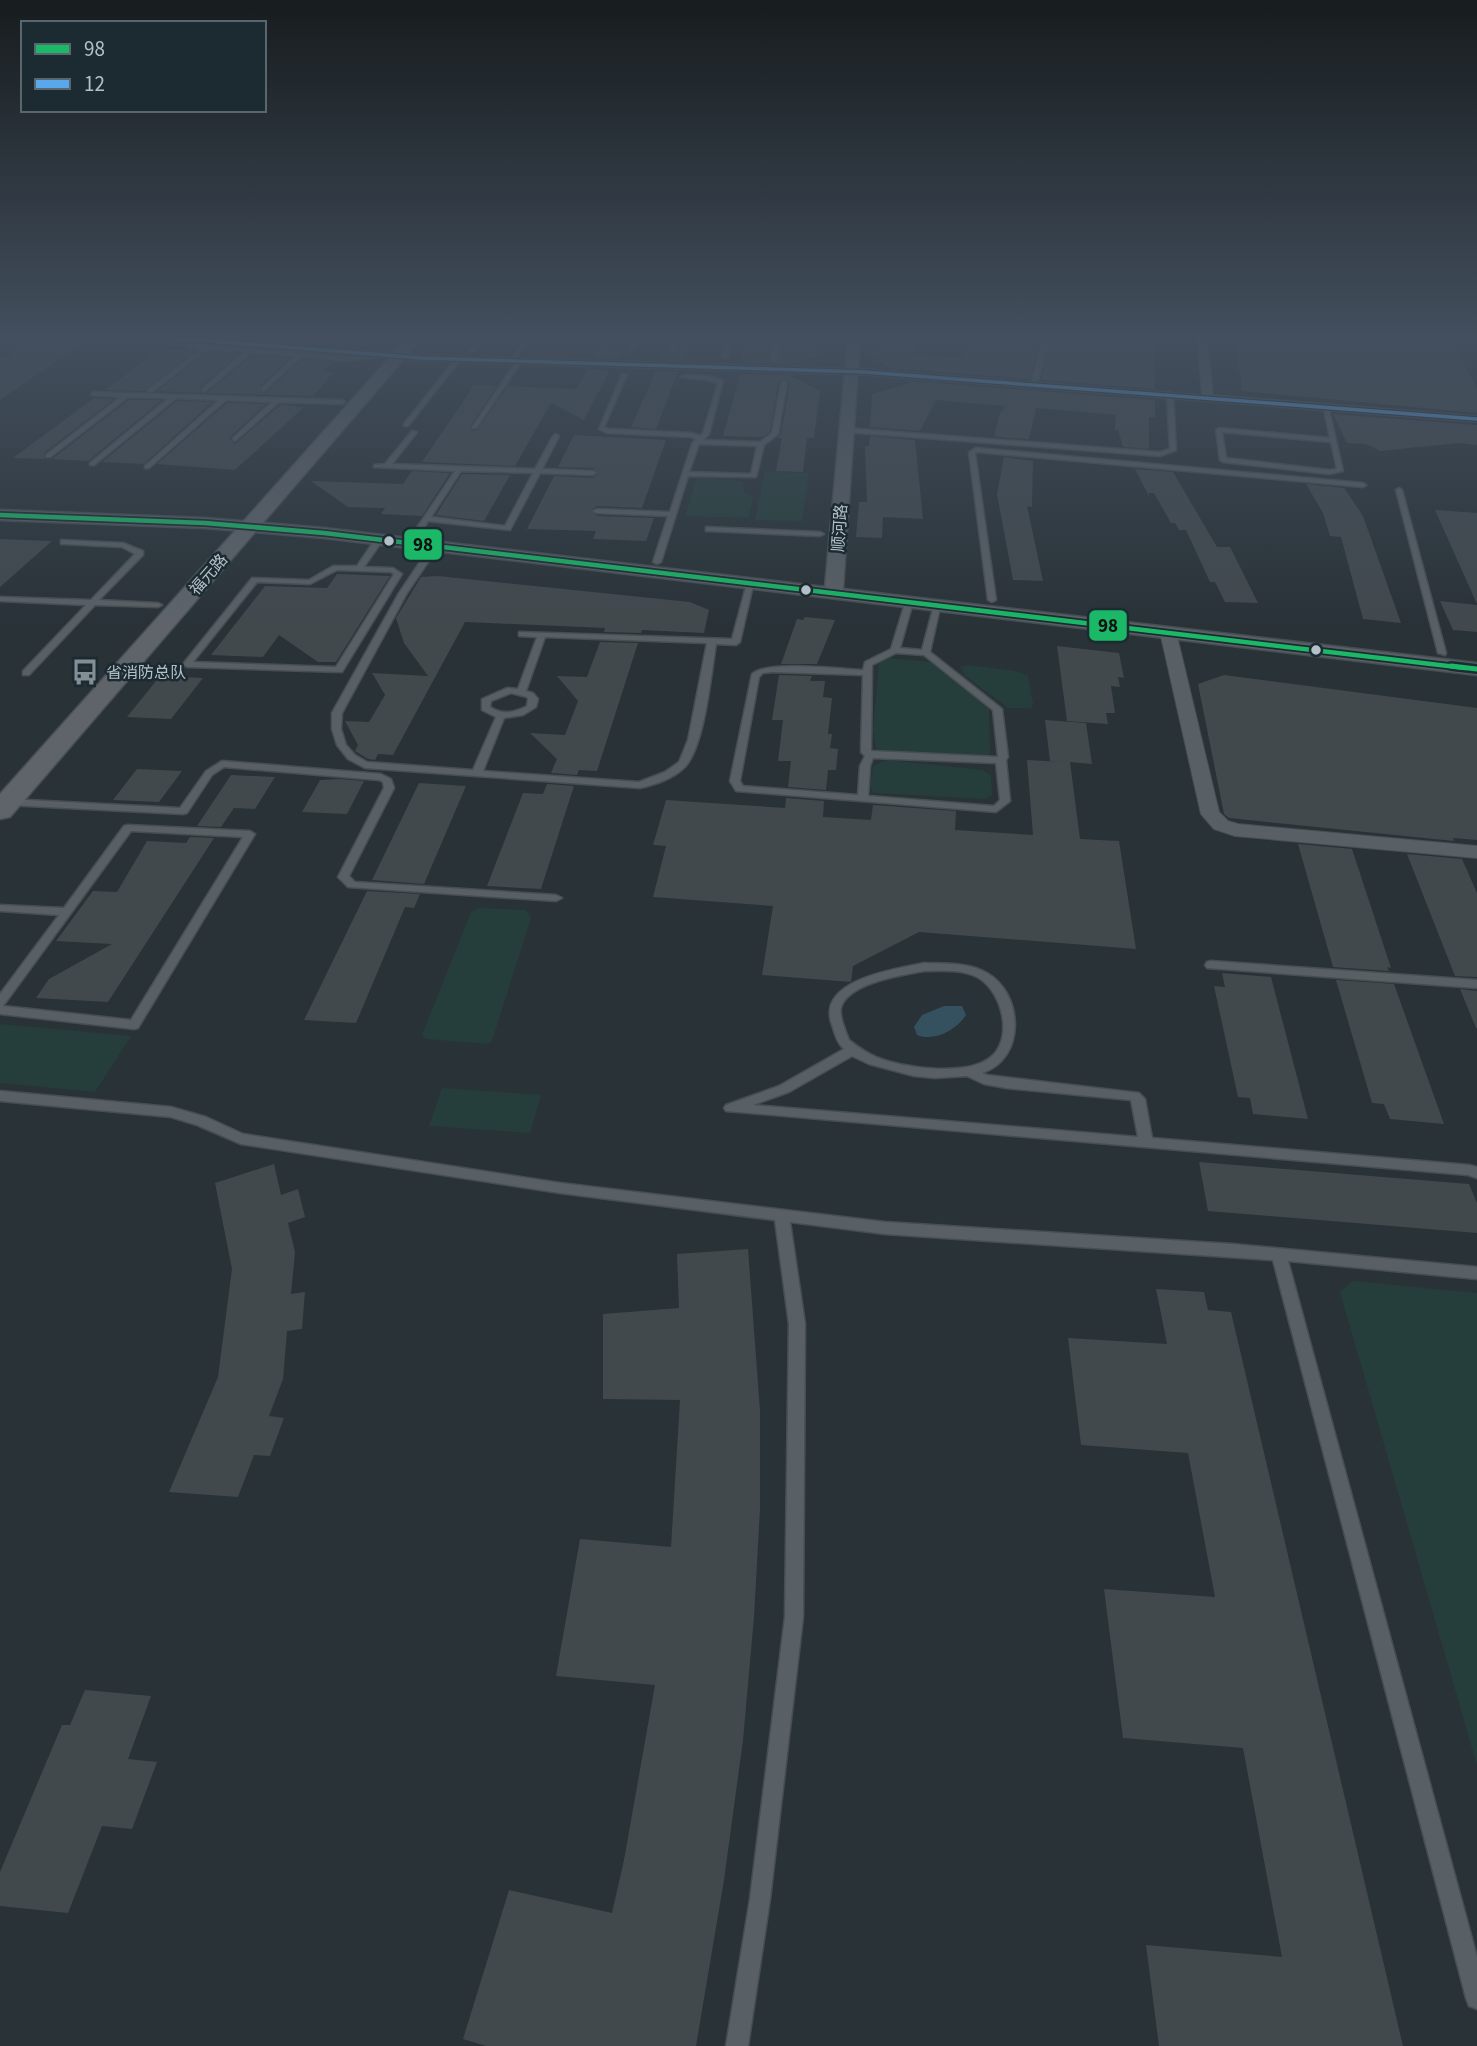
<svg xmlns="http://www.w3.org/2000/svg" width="1477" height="2046" font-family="'Source Sans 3','Noto Sans SC',sans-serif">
  <rect width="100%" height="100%" fill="#293237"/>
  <!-- green -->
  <g fill="#263e3b">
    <polygon points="542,338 619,338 611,354 533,352"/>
    <polygon points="765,472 809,473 802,521 755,520"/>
    <polygon points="697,478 742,481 744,492 753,498 748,518 685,516"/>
    <polygon points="888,658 930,662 986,706 989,710 990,754 986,756 881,751 876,748 873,730 879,662"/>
    <polygon points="967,665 1016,671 1028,676 1033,704 1031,708 1008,708 964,675 961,667"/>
    <polygon points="886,760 983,770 991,776 992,795 985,799 874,793 870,787 873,766"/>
    <polygon points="479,908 526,910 531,918 492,1041 488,1044 426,1039 422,1035 471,912"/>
    <polygon points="0,1024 131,1036 95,1092 0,1083"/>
    <polygon points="442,1088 541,1095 530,1133 429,1126"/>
    <polygon points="1353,1281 1477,1293 1477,1765 1340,1292"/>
  </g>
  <!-- water -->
  <path fill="#355160" d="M944,1006H962L966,1015C956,1030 935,1042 917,1035L914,1027L922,1015Z"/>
  <!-- building -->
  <g fill="#41494d">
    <polygon points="44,338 91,338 0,400 0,359 14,355 4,350"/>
    <polygon points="301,338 357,338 348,347 296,342"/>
    <polygon points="670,338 667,353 670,357 676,354 682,338 692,338 683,361 660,360"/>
    <polygon points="747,338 772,338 767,359 770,363 743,363 744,359 741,359"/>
    <polygon points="783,338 819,338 817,357 791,364 775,364"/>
    <polygon points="879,338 917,339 912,355 964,358 970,339 1005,342 1006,338 1040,338 1030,379 889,368 866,353 871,353"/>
    <polygon points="1051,338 1154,338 1155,389 1041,380"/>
    <polygon points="1235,338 1450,338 1477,389 1477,413 1242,391"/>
    <polygon points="602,343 619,352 616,359 594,358"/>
    <polygon points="160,349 194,351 145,391 105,390"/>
    <polygon points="208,352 239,354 200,387 201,393 157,391"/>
    <polygon points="252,356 289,358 260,386 264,394 302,360 332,362 323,371 334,372 313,396 207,393"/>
    <polygon points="588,369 610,370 584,420 551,403 515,466 422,462 474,385 497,386 470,427 470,430 476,431 508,386 576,389"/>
    <polygon points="656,371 678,372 656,429 631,427"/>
    <polygon points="740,374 789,375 820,391 814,438 807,438 803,472 776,471 782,438 777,438 781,434 790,383 785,379 778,383 770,432 762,437 723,436"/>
    <polygon points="907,381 1155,400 1155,418 1149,417 1149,449 1123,447 1118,430 1115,430 1116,415 1036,408 1029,439 1008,438 994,436 1000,413 1006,406 936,400 920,431 870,427 872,394 911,383"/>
    <polygon points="94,398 114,399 44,453 44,459 13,458"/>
    <polygon points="129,400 162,400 88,461 52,459"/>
    <polygon points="177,401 212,402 144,464 102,462"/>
    <polygon points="227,403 266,404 231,436 230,440 235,444 280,405 304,407 235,470 157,464"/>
    <polygon points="1333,414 1477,425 1477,445 1458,443 1380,451 1366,444 1347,443"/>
    <polygon points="574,435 666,440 642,508 597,506 591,510 597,516 654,518 646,541 593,539 596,531 527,529 554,476 593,478 598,474 593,468 558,467"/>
    <polygon points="870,436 915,440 923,519 883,517 882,538 856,537 859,502 867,502 865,446 869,446"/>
    <polygon points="1004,457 1033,461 1032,507 1027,506 1043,581 1013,580 997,494"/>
    <polygon points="1135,469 1173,472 1217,547 1230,547 1258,603 1225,602 1215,582 1210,582 1186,530 1179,530 1175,523 1171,523 1154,493 1149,493 1149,496"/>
    <polygon points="412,471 450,473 422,516 381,514 385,508 348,507 311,481 403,484"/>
    <polygon points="462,474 510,475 484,521 436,515"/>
    <polygon points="1306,484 1344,488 1363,516 1401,623 1363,619 1341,537 1330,536 1323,513"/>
    <polygon points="1435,510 1477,513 1477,604"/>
    <polygon points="0,539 52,541 0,587"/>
    <polygon points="337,574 390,576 336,662 318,662 279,635 263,657 211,655 265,586 327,588"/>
    <polygon points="438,576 690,602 709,610 704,633 642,630 641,633 604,632 605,628 465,622 393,755 378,754 375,760 368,759 355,751 358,745 345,721 369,722 385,695 372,673 428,676 404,643 396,618 421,577"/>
    <polygon points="1440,601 1477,605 1477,632 1453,630"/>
    <polygon points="805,617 835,620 817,664 781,664 797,619 803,620"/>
    <polygon points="600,642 638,643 597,771 579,770 577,775 551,773 557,759 530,733 565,735 578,701 557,676 587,677"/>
    <polygon points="1057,646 1119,653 1124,678 1118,677 1120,687 1111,686 1115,713 1106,713 1108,724 1067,721"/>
    <polygon points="779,675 812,676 810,681 825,681 823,697 832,698 828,734 832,734 830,748 838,749 836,770 828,770 826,790 788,787 791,761 778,761 783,720 772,720"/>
    <polygon points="1224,675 1477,708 1477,840 1453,838 1454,841 1229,818 1224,814 1198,684"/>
    <polygon points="160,676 203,678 171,719 127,717"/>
    <polygon points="1045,720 1086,723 1092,764 1070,762 1080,839 1119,841 1136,949 919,932 853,966 851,982 762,975 773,906 653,897 666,846 653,845 666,800 785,808 786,798 824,801 823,817 871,820 873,805 956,811 955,830 1033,835 1027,760 1066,762 1050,761"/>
    <polygon points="137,769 182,771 159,802 113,800"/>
    <polygon points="231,775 275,777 255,809 234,808 221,827 197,826"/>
    <polygon points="339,779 364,781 347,814 302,812 320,780"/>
    <polygon points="419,783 466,786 424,884 372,880"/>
    <polygon points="547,784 574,786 541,889 487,886 523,793 543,794"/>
    <polygon points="190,837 214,838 108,1002 36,998 49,979 112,944 56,941 93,891 117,892 147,841 186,843"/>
    <polygon points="1298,844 1352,849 1391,968 1387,967 1389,971 1333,967"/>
    <polygon points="1407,854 1462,859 1477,893 1477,977 1455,976"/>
    <polygon points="367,891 420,894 414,908 405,907 356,1023 304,1020"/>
    <polygon points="1222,973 1271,977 1308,1119 1253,1114 1250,1098 1238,1097 1214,986 1225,987"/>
    <polygon points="1336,980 1394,984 1444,1124 1390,1119 1384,1104 1372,1103"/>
    <polygon points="1460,989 1477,991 1477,1028 1476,1028"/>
    <polygon points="1199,1162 1469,1184 1477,1203 1477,1233 1208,1211"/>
    <polygon points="274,1164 281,1195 298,1189 305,1217 288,1223 295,1252 291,1294 305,1292 302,1329 287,1331 283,1379 269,1416 284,1418 270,1456 254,1455 238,1497 169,1492 218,1377 232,1269 215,1183"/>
    <polygon points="748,1249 760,1411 760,1509 754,1617 743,1740 724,1880 696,2046 486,2046 463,2039 509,1890 612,1913 624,1860 655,1685 556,1676 580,1539 671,1547 680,1400 603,1399 603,1314 679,1308 677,1254"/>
    <polygon points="1156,1289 1204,1292 1208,1310 1231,1312 1403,2046 1159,2046 1146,1945 1282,1957 1243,1748 1123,1738 1104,1589 1215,1597 1188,1453 1081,1445 1068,1338 1167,1344"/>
    <polygon points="85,1690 151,1696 128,1759 157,1762 132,1829 102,1826 68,1913 0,1906 0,1872 62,1725 70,1725"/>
  </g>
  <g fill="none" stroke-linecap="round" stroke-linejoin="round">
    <!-- service casing -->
    <g stroke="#474e52" stroke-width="3">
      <g id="service">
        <polygon points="479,338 484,338 473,352 469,352"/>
        <polygon points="526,338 531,338 514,362 510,362"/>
        <polygon points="635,338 640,338 632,352 628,352"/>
        <polygon points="675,338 680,338 674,353 669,354"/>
        <polygon points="727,338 733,338 728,356 725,358 722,356"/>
        <polygon points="775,338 781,338 776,360 773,362 770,360"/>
        <polygon points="1043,338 1049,338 1037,384 1034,386 1031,384"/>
        <polygon points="188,344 346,357 383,354 386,356 346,361 301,357 264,391 262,388 295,356 251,353 204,392 202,389 245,352 207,349 152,392 148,392 148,390 201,349 186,347"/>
        <polygon points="456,358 461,359 408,426 404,426 404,424"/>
        <polygon points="517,360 522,361 476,428 472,428"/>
        <path d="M622,374L627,375L604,427L608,429L692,433L700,436L703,433L718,383L709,380L681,377L684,375L710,376L723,381L709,434L703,440L760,442L772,433L781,383L784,381L787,383L778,434L764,445L756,477L688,476L661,562L657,564L653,562L668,516L597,513L593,511L597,509L670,512L692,444L696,439L691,437L607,433L599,429ZM699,444L757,446L751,474L689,472Z"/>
        <polygon points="93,392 342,400 345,402 342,404 279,402 235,441 233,440 233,438 272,402 226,400 149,468 145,468 145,466 219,400 176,398 94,465 90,465 90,463 169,398 128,397 50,457 46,457 46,455 121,397 91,395"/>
        <polygon points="1170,392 1173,394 1176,450 1160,456 846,432 843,430 846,428 1160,452 1170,449 1167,394"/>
        <path d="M1323,405L1328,406L1343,471L1329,474L1223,462L1220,460L1216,430L1219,428L1330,438ZM1222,432L1331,442L1337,469L1329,470L1226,458Z"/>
        <path d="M412,431L417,432L392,464L535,469L553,436L556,434L559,436L542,469L593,471L596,473L593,475L540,473L510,530L428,521L419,537H416L412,535L455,471L374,467V465L385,464ZM461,471L533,473L505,526L431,517Z"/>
        <polygon points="976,448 1363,483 1366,485 1363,487 977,452 975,453 996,600 992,602 988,600 969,452"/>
        <polygon points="1399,488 1402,490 1446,653 1445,655 1438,653 1396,490"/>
        <polygon points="706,527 820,532 824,534 820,536 709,531 706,531"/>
        <path d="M376,538L383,540L364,567L393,568L402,574L342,672L187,667L183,664L252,578L309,580L333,566H357ZM337,570L391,572L394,574L336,667L193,662L257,582L310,584Z"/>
        <polygon points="61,540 123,543 143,551 143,555 99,600 158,603 162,605 158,607 95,605 29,675 23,675 23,671 86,605 0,601 0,597 91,600 135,554 122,547 64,544 61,544"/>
        <path d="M432,544L439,546L407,593L342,713L341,729L346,745L355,755L367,762L473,770L496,717L482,710V699L507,688L518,689L537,637L519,636V632L732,639L747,583L754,581L740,642L736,645L716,644C711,674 705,745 685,767C673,779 656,784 640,788L365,768L348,759L337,745L332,729V713L399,593ZM545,637L707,643L688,740L679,762L665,772L639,782L483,771L504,718L523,715L536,707L538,699L533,693L526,691ZM511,693L527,697L528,699L527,706C514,713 502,715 490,707L491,701Z"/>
        <path d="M906,600L913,602L900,648L922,650L934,605L941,603L930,652L1002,709L1008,757L1006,760L1010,801L996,812L736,791L730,781L752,674C766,660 841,669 863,670L865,662L891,649ZM896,653L924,655L993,710L998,757L871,751L872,665ZM773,672L863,675L861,752L865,756L860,766L858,795L743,786L740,781L759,677L763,673ZM873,758L996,763L1000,800L994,806L868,796L870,766Z"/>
        <polygon points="222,761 381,774 391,779 394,788 349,876 355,882 556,895 562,898 556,901 348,887 338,877 384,788 383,782 379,780 224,767 212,775 187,813 183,814 8,805 3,802 8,799 180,808 206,771"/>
        <path d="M128,825L250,831L255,834L138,1028L134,1029L0,1014V994L59,915L0,911V905L64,908L124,826ZM131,831L243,837L131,1020L3,1006Z"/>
        <polygon points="1211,961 1477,980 1477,988 1207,968 1205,965 1207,962"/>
        <path d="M924,963C945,964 968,962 987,973C1024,994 1026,1059 982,1073L987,1075L1139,1093L1145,1099L1152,1138L1469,1165L1477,1167V1178L1468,1175L726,1111L724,1108L726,1105L779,1086L844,1049C837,1043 835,1034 832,1025C815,980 895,969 924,963ZM924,971C941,971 961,969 977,977C1002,990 1014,1038 991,1057C967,1077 902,1068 876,1057C865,1052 858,1047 849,1040C846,1031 839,1018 841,1008C847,983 903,975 924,971ZM852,1056L869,1064L914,1076L935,1078L967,1076L984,1084L1006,1088L1131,1100L1138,1137L753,1105L789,1092Z"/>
        <polygon points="0,1091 171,1107 206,1117 243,1134 560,1183 885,1222 1232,1244 1477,1267 1477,1279 1288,1261 1477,1957 1477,2009 1469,2006 1466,1998 1273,1260 885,1234 790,1222 805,1324 803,1617 770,1899 748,2046 726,2046 750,1899 785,1617 789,1324 775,1220 560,1193 241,1144 197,1125 171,1117 0,1101"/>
      </g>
    </g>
    <!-- minor casing -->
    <g stroke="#474e52" stroke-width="2">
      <g id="minor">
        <polygon points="169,338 206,338 421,355 864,369 1202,395 1197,338 1207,338 1213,395 1477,416 1477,422 864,375 421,361 174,341"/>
        <polygon points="1168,627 1176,632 1219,812 1228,821 1238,824 1477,846 1477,858 1235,836 1214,829 1201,814 1160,632"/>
      </g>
    </g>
    <!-- tertiary casing -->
    <g stroke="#474e52" stroke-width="3">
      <polygon id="tertiary" points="848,338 860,338 843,589 1477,663 1477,675 324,538 205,528 0,520 0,510 205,518 324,528 825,587"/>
    </g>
    <!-- secondary casing -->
    <g stroke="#474e52" stroke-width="3">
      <polygon id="secondary" points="407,338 422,338 10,817 0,819 0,794"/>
    </g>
    <!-- service -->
    <use href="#service" fill="#596065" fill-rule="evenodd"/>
    <!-- minor -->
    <use href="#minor" fill="#596065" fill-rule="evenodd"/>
    <!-- tertiary -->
    <use href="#tertiary" fill="#596065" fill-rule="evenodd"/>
    <!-- secondary -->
    <use href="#secondary" fill="#5e646a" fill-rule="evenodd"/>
    <!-- bus-1-far1 casing -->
    <g stroke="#1c2a32" stroke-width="8">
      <polyline id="bus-1-far1" points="0,515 205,523 324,533 1465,668"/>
    </g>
    <!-- bus-1 casing -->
    <g stroke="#1c2a32" stroke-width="10">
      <polyline id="bus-1" points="1451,666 1477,669"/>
    </g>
    <!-- bus-2 casing -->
    <g stroke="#1c2a32" stroke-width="6">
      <polyline id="bus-2" points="174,338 421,358 864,372 1477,419"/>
    </g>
    <!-- bus-1-far1 -->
    <use href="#bus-1-far1" stroke="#1ab867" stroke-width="4.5"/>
    <!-- bus-1 -->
    <use href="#bus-1" stroke="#1ab867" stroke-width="5"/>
    <!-- bus-2 -->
    <use href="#bus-2" stroke="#5aa8eb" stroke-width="3.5"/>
  </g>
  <!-- sky -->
  <linearGradient id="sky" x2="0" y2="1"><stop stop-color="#171c1e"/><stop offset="0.54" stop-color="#434f5e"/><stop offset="1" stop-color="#434f5e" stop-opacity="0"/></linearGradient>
  <rect width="1477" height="624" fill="url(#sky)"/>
  <!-- icons -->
  <defs>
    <g id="bus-bare" transform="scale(2.1)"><path d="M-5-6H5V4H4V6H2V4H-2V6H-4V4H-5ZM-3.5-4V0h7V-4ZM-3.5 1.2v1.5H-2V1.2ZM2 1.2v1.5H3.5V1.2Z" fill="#838e95" stroke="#1c2a32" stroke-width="2.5" paint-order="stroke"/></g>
  </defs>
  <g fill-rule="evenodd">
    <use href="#bus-bare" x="85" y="672"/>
  </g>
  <!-- markers -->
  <g fill="#b3c0c8" stroke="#1c2a32" stroke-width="2.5">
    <circle cx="389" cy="541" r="6"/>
    <circle cx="806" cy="590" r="6"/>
    <circle cx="1316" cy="650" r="6"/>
  </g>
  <g text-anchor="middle" stroke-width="5" stroke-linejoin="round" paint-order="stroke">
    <!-- far-street labels -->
    <g font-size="16" fill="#b3c0c8" stroke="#1c2a32">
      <text transform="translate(839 528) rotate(-86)" y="6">顺河路</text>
      <text transform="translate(208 574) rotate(-49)" y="6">福元路</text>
    </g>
    <!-- far-poi labels -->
    <g font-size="16" fill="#b3c0c8" stroke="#1c2a32" text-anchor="start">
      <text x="106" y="678">省消防总队</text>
    </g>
  </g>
  <g stroke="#1c2a32" stroke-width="2.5">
    <rect x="403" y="528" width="40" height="33" rx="7" fill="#1ab867"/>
    <rect x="1088" y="609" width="40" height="33" rx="7" fill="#1ab867"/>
  </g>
  <g font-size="19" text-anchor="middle" font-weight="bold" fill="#111">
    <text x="423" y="551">98</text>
    <text x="1108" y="632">98</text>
  </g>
  <!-- legend -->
  <rect x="21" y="21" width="245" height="91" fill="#1c2a32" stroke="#58666e" stroke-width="2"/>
  <rect x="35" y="44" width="35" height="10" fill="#1ab867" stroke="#58666e" stroke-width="2"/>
  <text x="84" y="56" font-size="21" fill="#b3c0c8">98</text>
  <rect x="35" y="79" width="35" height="10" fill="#5aa8eb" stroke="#58666e" stroke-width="2"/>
  <text x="84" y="91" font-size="21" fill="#b3c0c8">12</text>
</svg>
